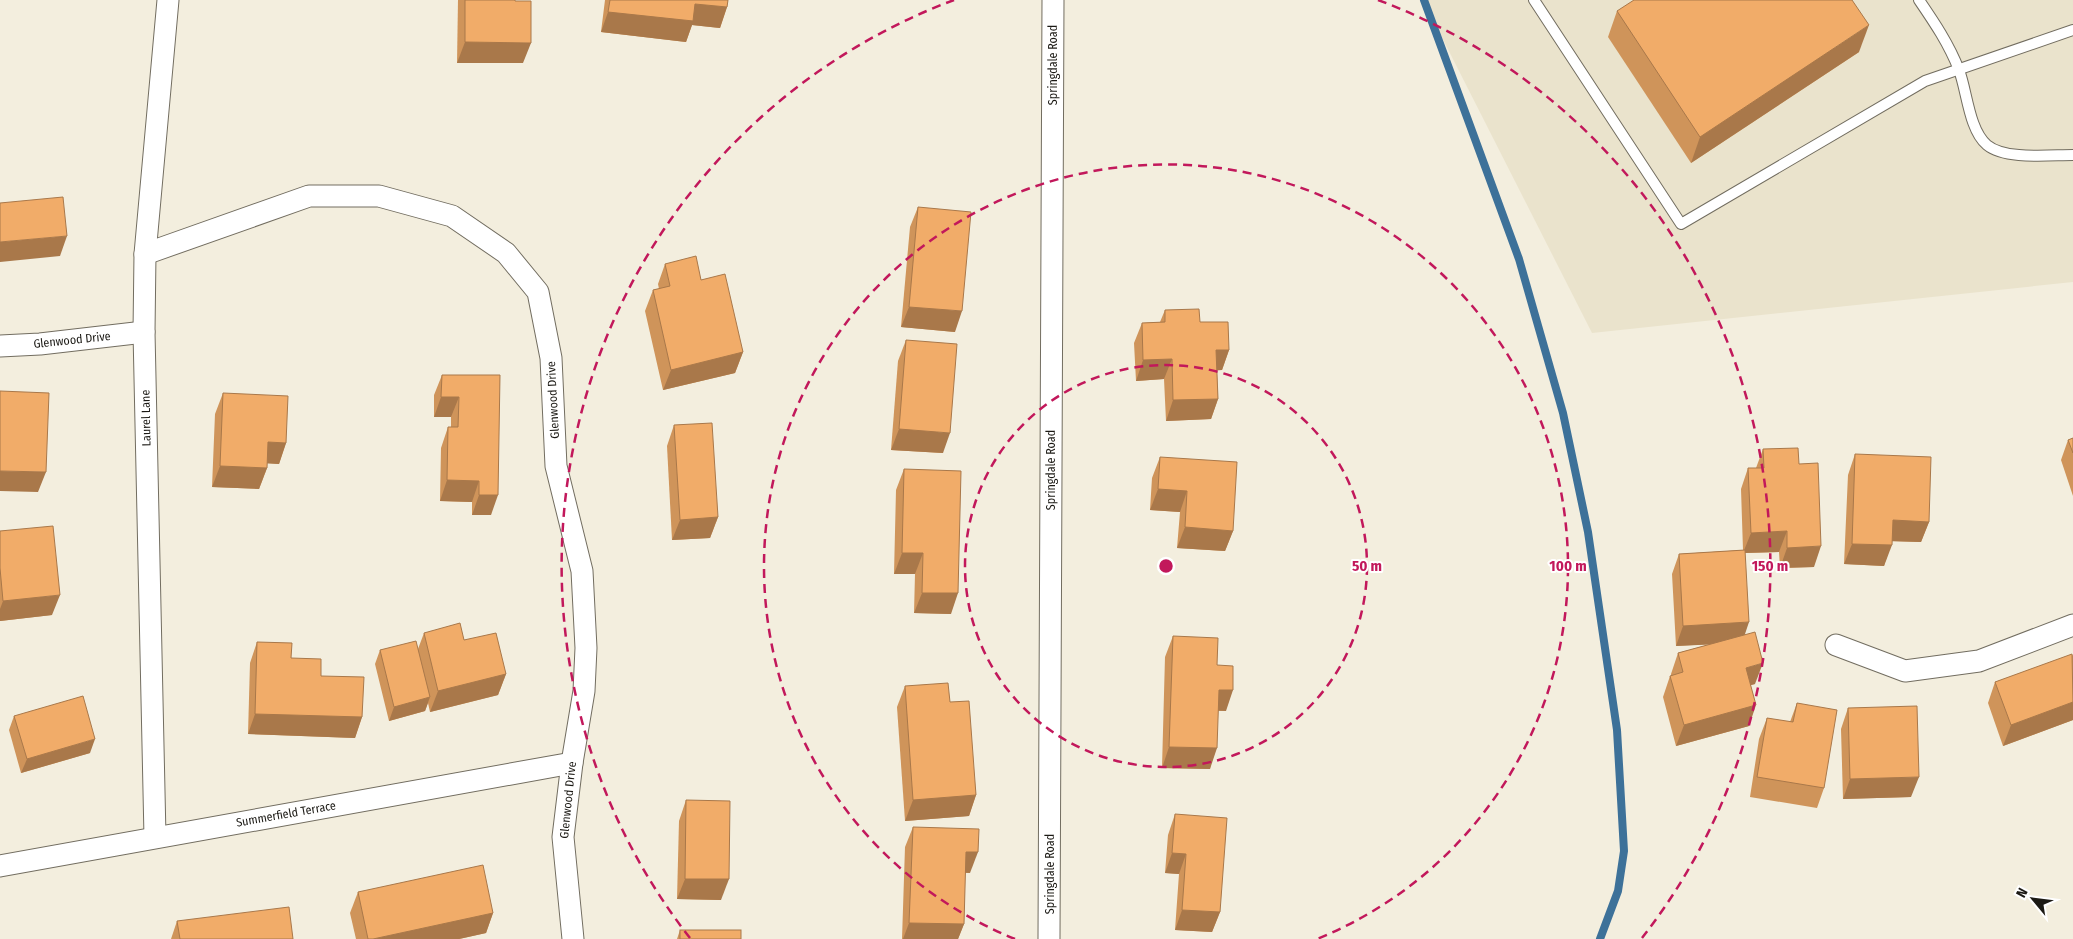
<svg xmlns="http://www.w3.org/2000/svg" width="2073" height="939" font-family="'Fira Sans Condensed',sans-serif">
  <rect width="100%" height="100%" fill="#f3eede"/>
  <!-- built -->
  <polygon fill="#eae3cc" points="1423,0 2073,0 2073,282 1592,333"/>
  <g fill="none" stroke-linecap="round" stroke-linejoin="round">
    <!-- stream -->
    <polyline stroke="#3d7199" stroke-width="8" points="1424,0 1519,259 1563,413 1588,532 1617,730 1624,851 1618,891 1600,939"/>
    <!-- service casing -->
    <g stroke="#726d60" stroke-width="12">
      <g id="service">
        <polyline points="1534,0 1681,224 1925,81 2073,30"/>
        <path d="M1919,0C1934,22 1949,44 1959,70C1967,91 1969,130 1987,145C2005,160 2049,155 2073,155"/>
      </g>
    </g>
    <!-- minor casing -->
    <g stroke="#726d60" stroke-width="23">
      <g id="minor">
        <polyline points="145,254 309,196 379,196 452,216 506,253 538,292 551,358 556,466 582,571 586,648 584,691 572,763 563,837 573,939"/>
        <polyline points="0,346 40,344 144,332"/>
        <polyline points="1836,645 1905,671 1979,661 2073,625"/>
        <polyline points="155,837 144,332 145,254 168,0"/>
        <polyline points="0,866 572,763"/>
        <polyline points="1049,939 1053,0"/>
      </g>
    </g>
    <!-- service -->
    <use href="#service" stroke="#fff" stroke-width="10"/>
    <!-- minor -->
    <use href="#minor" stroke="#fff" stroke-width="21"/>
  </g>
  <!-- wall -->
  <g fill="#cf945a">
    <polygon points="458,0 515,0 523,63 457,63"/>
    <polygon points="605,0 728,0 727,7 720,28 692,25 686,42 601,32"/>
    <polygon points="1617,11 1859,52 1691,163 1608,37"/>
    <polygon points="918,207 955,332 901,327 910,227"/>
    <polygon points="665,264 701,280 743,352 735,373 663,390 645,311 653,290 659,289 658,284"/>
    <polygon points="1165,310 1200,322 1229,350 1222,370 1217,370 1218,399 1211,419 1166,421 1164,379 1136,381 1134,343 1142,323 1160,322"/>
    <polygon points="906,340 943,453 891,450 898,361"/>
    <polygon points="442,375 500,375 491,515 472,515 472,502 440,501 441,448 448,427 451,427 451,417 434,417 434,395"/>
    <polygon points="223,393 286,443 279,464 267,463 267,468 259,489 212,487 215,414"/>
    <polygon points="674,425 718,517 710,538 672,540 667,446"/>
    <polygon points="2073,438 2073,496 2061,460 2068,440"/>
    <polygon points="1763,449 1799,464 1814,567 1780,568 1779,552 1745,553 1744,635 1755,684 1751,685 1749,726 1676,746 1663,697 1670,676 1671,676 1671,674 1678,653 1711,644 1676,646 1672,574 1679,554 1743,550 1741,489 1748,468 1756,468"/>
    <polygon points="1855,454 1929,522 1921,542 1892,541 1884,566 1844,564 1848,475"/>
    <polygon points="1160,457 1233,531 1225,551 1177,548 1180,512 1150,510 1152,478"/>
    <polygon points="904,469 951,614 914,613 915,574 894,574 896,490"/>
    <polygon points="0,531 52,615 0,621"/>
    <polygon points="424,633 464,640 506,674 498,695 430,712 428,703 425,711 389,721 375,664 380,650 418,649"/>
    <polygon points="1173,636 1217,665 1226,711 1218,711 1210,769 1162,768 1165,657"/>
    <polygon points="257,642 291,658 321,676 362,717 355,738 248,734 250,663"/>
    <polygon points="2073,655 2073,720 2003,746 1988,703 1995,682"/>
    <polygon points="905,686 950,702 976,795 969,816 905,821 897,707"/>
    <polygon points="1797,703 1824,788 1817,808 1750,797 1759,739 1767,718 1790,722"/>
    <polygon points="1848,708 1911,797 1843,799 1841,729"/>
    <polygon points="14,716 90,753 21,773 9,730"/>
    <polygon points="686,800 721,900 677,899 679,821"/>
    <polygon points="1175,814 1220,912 1212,932 1175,930 1179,874 1165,873 1168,835"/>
    <polygon points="913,827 970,873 965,873 964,924 958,939 902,939 905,847"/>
    <polygon points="358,892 493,913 486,933 459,939 356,939 350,913"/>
    <polygon points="177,921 293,939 171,939"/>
    <polygon points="680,930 741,939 677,939"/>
  </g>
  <!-- shaded-wall -->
  <g fill="#a9784a">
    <polygon points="695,4 727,7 720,28 692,25 686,42 601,32 608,12"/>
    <polygon points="1869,25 1859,52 1691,163 1700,137"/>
    <polygon points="465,42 531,43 523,63 457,63"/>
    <polygon points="67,236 60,256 0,262 0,242"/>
    <polygon points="909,307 962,311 955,332 901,327"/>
    <polygon points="1216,350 1229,350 1222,370 1209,371"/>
    <polygon points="743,352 735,373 663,390 671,370"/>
    <polygon points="1172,359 1164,379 1136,381 1143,360"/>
    <polygon points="441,397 459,397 451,417 434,417"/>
    <polygon points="1218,399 1211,419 1166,421 1173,400"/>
    <polygon points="899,429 950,433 943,453 891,450"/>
    <polygon points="268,442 286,443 279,464 260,463"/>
    <polygon points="220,466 267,468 259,489 212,487"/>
    <polygon points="0,471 46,472 38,492 0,491"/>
    <polygon points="447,480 479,481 472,502 440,501"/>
    <polygon points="1158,489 1187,491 1180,512 1150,510"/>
    <polygon points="479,495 498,495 491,515 472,515"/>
    <polygon points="718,517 710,538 672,540 680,520"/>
    <polygon points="1893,520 1929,522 1921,542 1885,541"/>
    <polygon points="1185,527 1233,531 1225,551 1177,548"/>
    <polygon points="1787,531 1779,552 1743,553 1751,533"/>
    <polygon points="1852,544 1892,545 1884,566 1844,564"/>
    <polygon points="1821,546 1814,567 1780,568 1787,548"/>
    <polygon points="902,553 923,553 915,574 894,574"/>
    <polygon points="922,593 958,593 951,614 914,613"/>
    <polygon points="60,595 52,615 0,621 0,609 3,601"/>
    <polygon points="1749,622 1742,643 1676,646 1683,626"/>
    <polygon points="1763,663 1755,684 1739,688 1746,668"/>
    <polygon points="506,674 498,695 430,712 438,691"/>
    <polygon points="1219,690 1233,690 1226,711 1212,710"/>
    <polygon points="430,697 425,711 389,721 394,707"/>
    <polygon points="2073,702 2073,720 2003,746 2011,725"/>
    <polygon points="1756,705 1749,726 1676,746 1684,725"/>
    <polygon points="255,714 362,717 355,738 248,734"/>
    <polygon points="95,739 90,753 21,773 27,759"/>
    <polygon points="1169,747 1217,748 1210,769 1162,768"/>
    <polygon points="1919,777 1911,797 1843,799 1850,779"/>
    <polygon points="976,795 969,816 905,821 913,800"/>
    <polygon points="966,852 978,852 970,873 958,872"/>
    <polygon points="1172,853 1186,854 1179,874 1165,873"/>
    <polygon points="685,879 729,879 721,900 677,899"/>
    <polygon points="1182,910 1220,912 1212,932 1175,930"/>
    <polygon points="493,913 486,933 459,939 373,939"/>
    <polygon points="909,923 964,924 958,939 903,939"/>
  </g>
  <!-- building -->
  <g fill="#f1ac69" stroke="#a9784a">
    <polygon points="465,0 515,0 515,1 531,1 531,43 465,42"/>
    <polygon points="610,0 728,0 727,7 695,4 693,21 608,12"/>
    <polygon points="1634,0 1852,0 1869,25 1700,137 1617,11"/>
    <polygon points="63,197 67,236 0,242 0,203"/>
    <polygon points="918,207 971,212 962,311 909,307"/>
    <polygon points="696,256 701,280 725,274 743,352 671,370 653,290 670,286 665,264"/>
    <polygon points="1199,309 1200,322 1228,322 1229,350 1216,350 1218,399 1173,400 1172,359 1143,360 1142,323 1165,322 1165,310"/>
    <polygon points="906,340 957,344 950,433 899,429"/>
    <polygon points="442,375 500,375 498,495 479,495 479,481 447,480 448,427 458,427 459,397 441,397"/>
    <polygon points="0,391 49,393 46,472 0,471"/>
    <polygon points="223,393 288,396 286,443 268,442 267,468 220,466"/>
    <polygon points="712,423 718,517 680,520 674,425"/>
    <polygon points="2073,438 2073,453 2068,440"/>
    <polygon points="1798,448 1799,464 1818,463 1821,546 1787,548 1787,531 1751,533 1748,468 1764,468 1763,449"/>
    <polygon points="1855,454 1931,457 1929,522 1893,520 1892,545 1852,544"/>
    <polygon points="1160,457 1237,462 1233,531 1185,527 1187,491 1158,489"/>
    <polygon points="904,469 961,471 958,593 922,593 923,553 902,553"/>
    <polygon points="53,526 60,595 3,601 0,568 0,531"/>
    <polygon points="1745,550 1749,622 1683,626 1679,554"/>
    <polygon points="460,623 464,640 496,633 506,674 438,691 424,633"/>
    <polygon points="1755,632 1763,663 1746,668 1756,705 1684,725 1670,676 1683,672 1678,653"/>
    <polygon points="1173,636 1218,638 1217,665 1233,666 1233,690 1219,690 1217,748 1169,747"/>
    <polygon points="416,641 430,697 394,707 380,650"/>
    <polygon points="257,642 292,643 291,658 321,659 321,676 364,677 362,717 255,714"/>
    <polygon points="2072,654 2073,702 2011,725 1995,682"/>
    <polygon points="948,683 950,702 969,701 976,795 913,800 905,686"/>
    <polygon points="83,696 95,739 27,759 14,716"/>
    <polygon points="1797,703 1837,710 1824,788 1757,777 1767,718 1793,722"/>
    <polygon points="1917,706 1919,777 1850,779 1848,708"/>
    <polygon points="686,800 730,801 729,879 685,879"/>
    <polygon points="1175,814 1227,818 1220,912 1182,910 1186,854 1172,853"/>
    <polygon points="913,827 979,829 978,852 966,852 964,924 909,923"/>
    <polygon points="483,865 493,913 373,939 368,939 358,892"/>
    <polygon points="289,907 293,939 180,939 177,921"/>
    <rect x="680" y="930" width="61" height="9"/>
  </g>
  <!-- distance rings -->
  <g fill="none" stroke="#c2185b" stroke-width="2.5" stroke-dasharray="9 6">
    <circle cx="1166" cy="566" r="201"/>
    <path d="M1015 939A402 402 0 1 1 1317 939"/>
    <path d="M690 938A604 604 0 0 1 954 0M1378 0A604 604 0 0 1 1642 938"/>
  </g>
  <g text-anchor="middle" stroke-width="4" stroke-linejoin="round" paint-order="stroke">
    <!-- street labels -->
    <g font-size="12" fill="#1b1914" stroke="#fff">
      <text transform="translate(1053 65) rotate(-90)" y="4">Springdale Road</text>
      <text transform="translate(72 340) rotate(-6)" y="4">Glenwood Drive</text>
      <text transform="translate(553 400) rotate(-93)" y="4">Glenwood Drive</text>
      <text transform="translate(146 418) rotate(-91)" y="4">Laurel Lane</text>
      <text transform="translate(1051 470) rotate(-90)" y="4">Springdale Road</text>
      <text transform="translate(568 800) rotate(-84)" y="4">Glenwood Drive</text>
      <text transform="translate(286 814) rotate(-10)" y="4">Summerfield Terrace</text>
      <text transform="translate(1050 874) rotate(-90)" y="4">Springdale Road</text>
    </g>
  </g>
  <circle cx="1166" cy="566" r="8" fill="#c2185b" stroke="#fff" stroke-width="2.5"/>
  <g font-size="15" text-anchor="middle" font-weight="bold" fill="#c2185b" stroke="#fff" stroke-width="4" stroke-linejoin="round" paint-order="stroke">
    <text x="1367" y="571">50 m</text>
    <text x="1568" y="571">100 m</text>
    <text x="1770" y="571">150 m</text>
  </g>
  <!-- north arrow -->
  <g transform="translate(2033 899) rotate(299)" stroke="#ffffff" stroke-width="4" paint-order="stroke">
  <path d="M0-4L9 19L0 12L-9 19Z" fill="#1b1914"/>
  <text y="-8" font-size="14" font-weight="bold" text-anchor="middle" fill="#1b1914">N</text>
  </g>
</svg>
